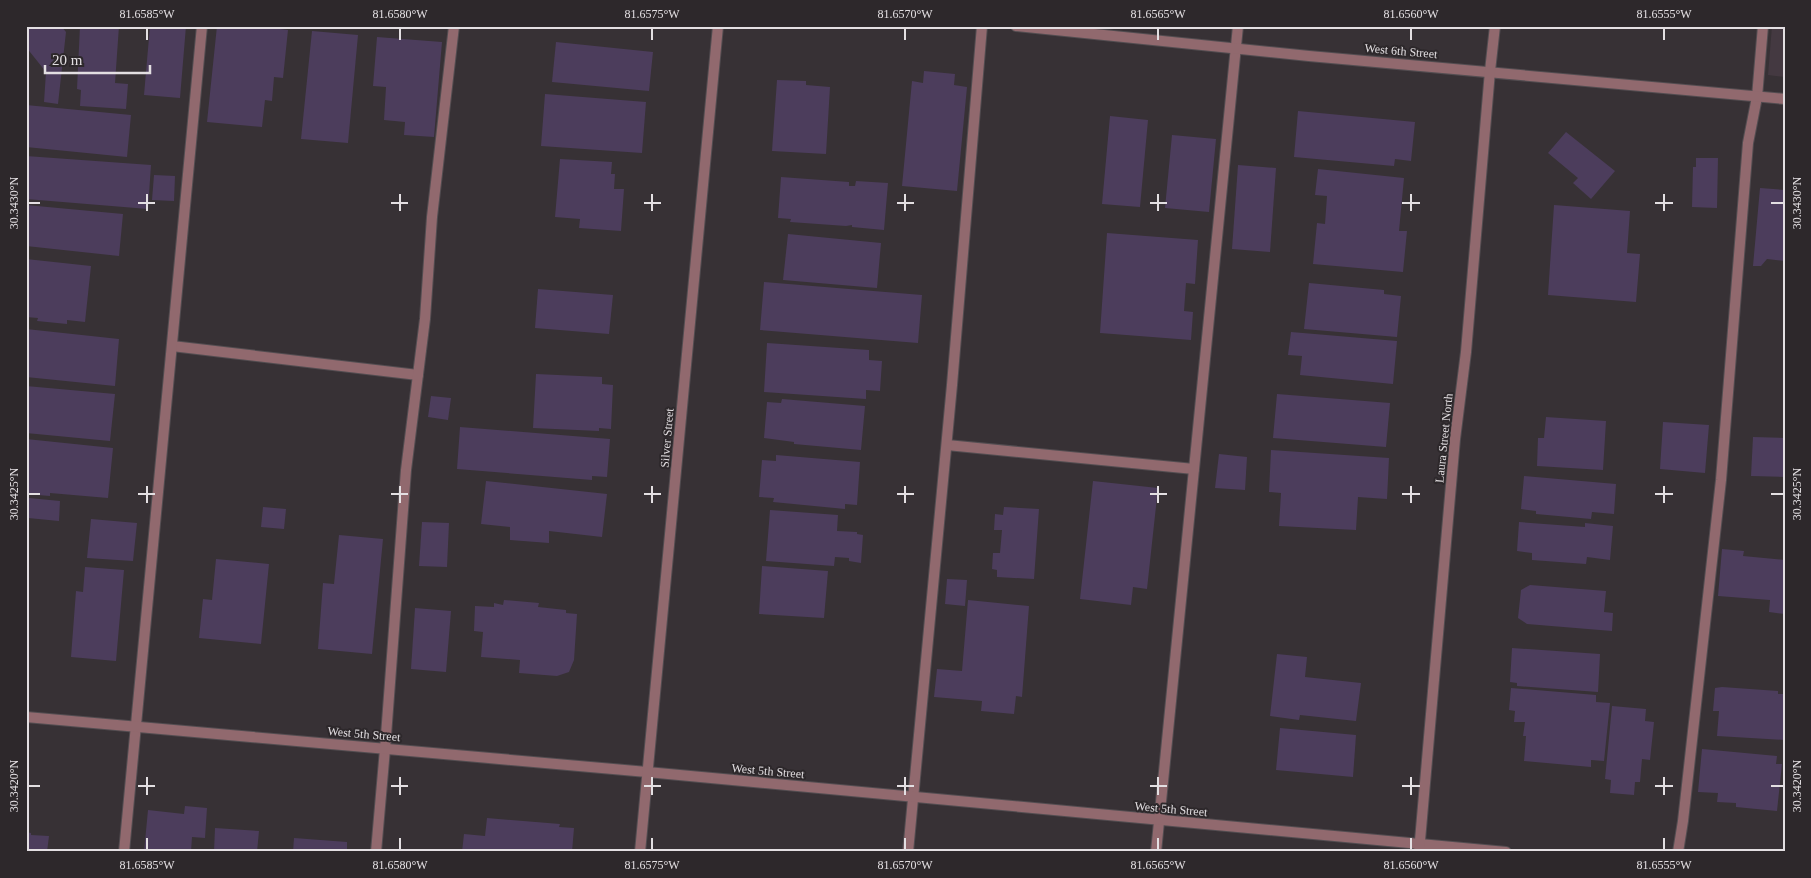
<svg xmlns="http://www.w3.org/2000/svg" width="1811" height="878" font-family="Georgia,serif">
  <rect width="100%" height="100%" fill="#373135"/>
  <!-- built -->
  <polygon fill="#443941" points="1772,26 1785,26 1785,77 1768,75"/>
  <!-- building -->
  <g fill="#4c3d5c">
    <polygon points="26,26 61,26 66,32 58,104 44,102 46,72 26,47"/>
    <polygon points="80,26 119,26 115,83 128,84 126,109 80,106 81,90 77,89"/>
    <polygon points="150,26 186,26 180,98 144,95"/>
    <polygon points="217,26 255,26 288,30 283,78 274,77 272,101 265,100 262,127 207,122"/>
    <polygon points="312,31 358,35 348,143 301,139"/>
    <polygon points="377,37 442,42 434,137 404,135 405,122 384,120 386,87 373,86"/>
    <polygon points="556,42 653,52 649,91 552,82"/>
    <polygon points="924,71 955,74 954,85 967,87 957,191 902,186 912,81 923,83"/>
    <polygon points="777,80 806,81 806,85 830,87 826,154 772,151"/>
    <polygon points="545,94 646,102 642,153 541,146"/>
    <polygon points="26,105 131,115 127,157 26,147"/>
    <polygon points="1298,111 1415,122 1411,161 1395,159 1394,166 1294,157"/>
    <polygon points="1110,116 1148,120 1140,207 1102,204"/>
    <polygon points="1566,132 1615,171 1591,199 1573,183 1578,178 1548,153"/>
    <polygon points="1172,135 1216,139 1209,212 1165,208"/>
    <polygon points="26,156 151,165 148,209 26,199"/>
    <polygon points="1696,158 1718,158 1717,208 1692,207 1693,167 1696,167"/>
    <polygon points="560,159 612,162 611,174 615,174 614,189 624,189 621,231 579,228 580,219 555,217"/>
    <polygon points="1238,165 1276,168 1270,252 1232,249"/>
    <polygon points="1318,169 1404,178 1399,231 1407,231 1403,272 1313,264 1317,223 1325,224 1327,196 1315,195"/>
    <polygon points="154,175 175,176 174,201 152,200"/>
    <polygon points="781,177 849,182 849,186 855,186 856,181 888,183 884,230 852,227 852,225 846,226 790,222 791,219 778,218"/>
    <polygon points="1760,188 1785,190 1785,261 1767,259 1761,266 1753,266"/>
    <polygon points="26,205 123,214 119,256 26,246"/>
    <polygon points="1554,205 1630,211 1627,253 1640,254 1636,302 1548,295"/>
    <polygon points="1107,233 1198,240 1195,284 1186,283 1184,311 1193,312 1191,340 1100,333"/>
    <polygon points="788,234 881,243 877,288 783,280"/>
    <polygon points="26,259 91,266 85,322 67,320 67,324 37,321 38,318 26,317"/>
    <polygon points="764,282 922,295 918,343 760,330"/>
    <polygon points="1309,283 1384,290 1384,294 1401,296 1397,337 1304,329"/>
    <polygon points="538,289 613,295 609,334 535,328"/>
    <polygon points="26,329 119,339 115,386 26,377"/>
    <polygon points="1291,332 1397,341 1393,384 1300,375 1302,356 1288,355"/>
    <polygon points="767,343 869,350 869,360 882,361 880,391 866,390 866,399 764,392"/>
    <polygon points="536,374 602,377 602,384 613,385 611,429 599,428 599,431 533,428"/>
    <polygon points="26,386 115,394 110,441 26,433"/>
    <polygon points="1277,394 1390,403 1386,447 1273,438"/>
    <polygon points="431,396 451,398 448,420 428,417"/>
    <polygon points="782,399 865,406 861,450 794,444 794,442 764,438 767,402 781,403"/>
    <polygon points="1546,417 1606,421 1603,470 1537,466 1538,438 1544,438"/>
    <polygon points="1663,422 1709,425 1705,473 1660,469"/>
    <polygon points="460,427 610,439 607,477 592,476 592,480 457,469"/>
    <polygon points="1753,437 1785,438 1785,477 1751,476"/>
    <polygon points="26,439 113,448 108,498 50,493 50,496 26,494"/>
    <polygon points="1271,450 1389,458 1387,499 1358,497 1356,530 1279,526 1281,493 1269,492"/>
    <polygon points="1219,454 1247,457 1245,490 1215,488"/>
    <polygon points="776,455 860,462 857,505 845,504 845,509 773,502 774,498 759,497 762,460 776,461"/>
    <polygon points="1524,476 1616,484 1614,514 1592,512 1591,519 1536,514 1536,511 1521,509"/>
    <polygon points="486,481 607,494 602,537 549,531 549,543 510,540 510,527 481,524"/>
    <polygon points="1093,481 1158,488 1147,589 1133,587 1131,605 1080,599"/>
    <polygon points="29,498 60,501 59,521 28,518"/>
    <polygon points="263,507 286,509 284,529 261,527"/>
    <polygon points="1004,507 1039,509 1034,579 997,577 997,570 992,569 993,553 1000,553 1002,530 994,530 995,514 1003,515"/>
    <polygon points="770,510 838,515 837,531 857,532 857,534 863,535 861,563 849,561 849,558 835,557 834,566 766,561"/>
    <polygon points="91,519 137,523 133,561 87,558"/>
    <polygon points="422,522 449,523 447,567 419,566"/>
    <polygon points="1519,522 1585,527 1585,523 1613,526 1610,560 1587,557 1586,564 1532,560 1532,553 1517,551"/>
    <polygon points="339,535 383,539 372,654 318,649 323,583 334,584"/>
    <polygon points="1722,549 1744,551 1743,556 1785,560 1785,614 1769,612 1770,600 1718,596"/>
    <polygon points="216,559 269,564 261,644 199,638 203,599 212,600"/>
    <polygon points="762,566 828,571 824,618 759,614"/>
    <polygon points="85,567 124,570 116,661 71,657 76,591 83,592"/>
    <polygon points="947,579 967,580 965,606 945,604"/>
    <polygon points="1530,585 1606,591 1604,612 1613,613 1612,631 1527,624 1518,618 1521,590"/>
    <polygon points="504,600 539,603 538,607 566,610 566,613 577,614 574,660 569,672 557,676 519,673 520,660 481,657 483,632 474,631 475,606 494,607 494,603 503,605"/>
    <polygon points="968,600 1029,606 1022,697 1016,696 1014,714 981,711 982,701 934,697 937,669 962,671"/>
    <polygon points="415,608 451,611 446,672 411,669"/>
    <polygon points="1512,648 1600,654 1598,692 1517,686 1517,683 1510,682"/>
    <polygon points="1277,654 1307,657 1305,677 1361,683 1356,721 1300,715 1299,720 1270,716"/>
    <polygon points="1722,687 1778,691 1778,694 1785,694 1785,740 1717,736 1719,711 1713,711 1715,688"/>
    <polygon points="1511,688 1596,695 1596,702 1610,703 1604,761 1591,760 1591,767 1524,761 1526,736 1523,736 1525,722 1514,722 1515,711 1509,710"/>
    <polygon points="1612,706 1646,709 1645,721 1654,722 1650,760 1642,759 1640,782 1635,782 1634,795 1610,793 1611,780 1605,779"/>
    <polygon points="1280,728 1356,735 1353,777 1276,770"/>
    <polygon points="1702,749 1777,756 1776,764 1782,764 1777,811 1736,807 1736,803 1717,802 1718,793 1698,792"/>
    <polygon points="185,806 207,808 205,838 192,837 191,852 144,852 148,810 184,814"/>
    <polygon points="487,818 560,824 559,827 574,828 572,852 462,852 464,834 485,836"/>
    <polygon points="215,828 259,831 257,852 214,852"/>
    <polygon points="26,832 31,833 31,835 49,836 47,852 26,852"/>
    <polygon points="294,838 347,842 347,852 293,852"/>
  </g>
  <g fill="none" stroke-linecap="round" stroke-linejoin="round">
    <!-- lane casing -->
    <g stroke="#534d51" stroke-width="12">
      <g id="lane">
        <polyline points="172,346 418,375"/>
        <polyline points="947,445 1194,469"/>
        <polyline points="124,852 202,26"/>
        <polyline points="376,852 385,749 406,470 425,319 432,217 454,26"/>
        <polyline points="908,852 952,385 982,26"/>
        <polyline points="1156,852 1238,26"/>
        <polyline points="1678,852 1683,821 1721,480 1748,143 1757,97 1763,26"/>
      </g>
    </g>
    <!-- street casing -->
    <g stroke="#534d51" stroke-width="12">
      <g id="street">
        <polyline points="1016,26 1309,56 1785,99"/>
        <polyline points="26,717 647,772 1506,852"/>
        <polyline points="640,852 718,26"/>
        <polyline points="1419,852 1455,439 1466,352 1490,71 1495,26"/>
      </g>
    </g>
    <!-- lane -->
    <use href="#lane" stroke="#91696e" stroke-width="10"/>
    <!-- street -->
    <use href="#street" stroke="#91696e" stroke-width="10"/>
  </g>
  <!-- ticks -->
  <path fill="none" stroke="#e3dfe2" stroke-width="2" d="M147,28V40M400,28V40M652,28V40M905,28V40M1158,28V40M1411,28V40M1664,28V40M147,194V211M400,194V211M652,194V211M905,194V211M1158,194V211M1411,194V211M1664,194V211M28,203H40M138,203H155M391,203H408M644,203H661M897,203H914M1150,203H1167M1402,203H1420M1655,203H1673M1771,203H1784M147,486V503M400,486V503M652,486V503M905,486V503M1158,486V503M1411,486V503M1664,486V503M28,494H40M138,494H155M391,494H408M644,494H661M897,494H914M1150,494H1167M1402,494H1420M1655,494H1673M1771,494H1784M147,777V795M400,777V795M652,777V795M905,777V795M1158,777V795M1411,777V795M1664,777V795M28,786H40M138,786H155M391,786H408M644,786H661M897,786H914M1150,786H1167M1402,786H1420M1655,786H1673M1771,786H1784M147,838V850M400,838V850M652,838V850M905,838V850M1158,838V850M1411,838V850M1664,838V850"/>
  <g text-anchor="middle" stroke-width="4" stroke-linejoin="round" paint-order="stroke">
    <!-- street labels -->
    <g font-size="12" fill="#e3dfe2" stroke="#2d282b">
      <text transform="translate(1401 51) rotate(5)" y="4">West 6th Street</text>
      <text transform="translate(667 438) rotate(-85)" y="4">Silver Street</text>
      <text transform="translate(1444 438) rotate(-84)" y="4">Laura Street North</text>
      <text transform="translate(364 734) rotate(5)" y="4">West 5th Street</text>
      <text transform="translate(768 771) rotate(5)" y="4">West 5th Street</text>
      <text transform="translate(1171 809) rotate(5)" y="4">West 5th Street</text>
    </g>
  </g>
  <!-- border -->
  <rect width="1811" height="878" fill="none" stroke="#2d282b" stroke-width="55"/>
  <!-- scale -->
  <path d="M45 65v8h105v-8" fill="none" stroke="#e3dfe2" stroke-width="2.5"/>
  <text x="52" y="65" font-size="15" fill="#e3dfe2" stroke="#2d282b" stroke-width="4" paint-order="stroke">20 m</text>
  <rect x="28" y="28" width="1756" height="822" fill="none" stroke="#e3dfe2" stroke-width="2"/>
  <g font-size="12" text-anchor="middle" fill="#e3dfe2">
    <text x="147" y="18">81.6585°W</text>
    <text x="400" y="18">81.6580°W</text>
    <text x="652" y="18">81.6575°W</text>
    <text x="905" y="18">81.6570°W</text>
    <text x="1158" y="18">81.6565°W</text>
    <text x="1411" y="18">81.6560°W</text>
    <text x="1664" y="18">81.6555°W</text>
    <text transform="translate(14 203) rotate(-90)" y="4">30.3430°N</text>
    <text transform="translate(1797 203) rotate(-90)" y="4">30.3430°N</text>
    <text transform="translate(14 494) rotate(-90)" y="4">30.3425°N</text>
    <text transform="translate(1797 494) rotate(-90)" y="4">30.3425°N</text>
    <text transform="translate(14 786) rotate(-90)" y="4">30.3420°N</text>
    <text transform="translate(1797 786) rotate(-90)" y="4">30.3420°N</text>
    <text x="147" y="869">81.6585°W</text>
    <text x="400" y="869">81.6580°W</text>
    <text x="652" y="869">81.6575°W</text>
    <text x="905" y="869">81.6570°W</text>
    <text x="1158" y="869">81.6565°W</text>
    <text x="1411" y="869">81.6560°W</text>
    <text x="1664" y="869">81.6555°W</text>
  </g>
</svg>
